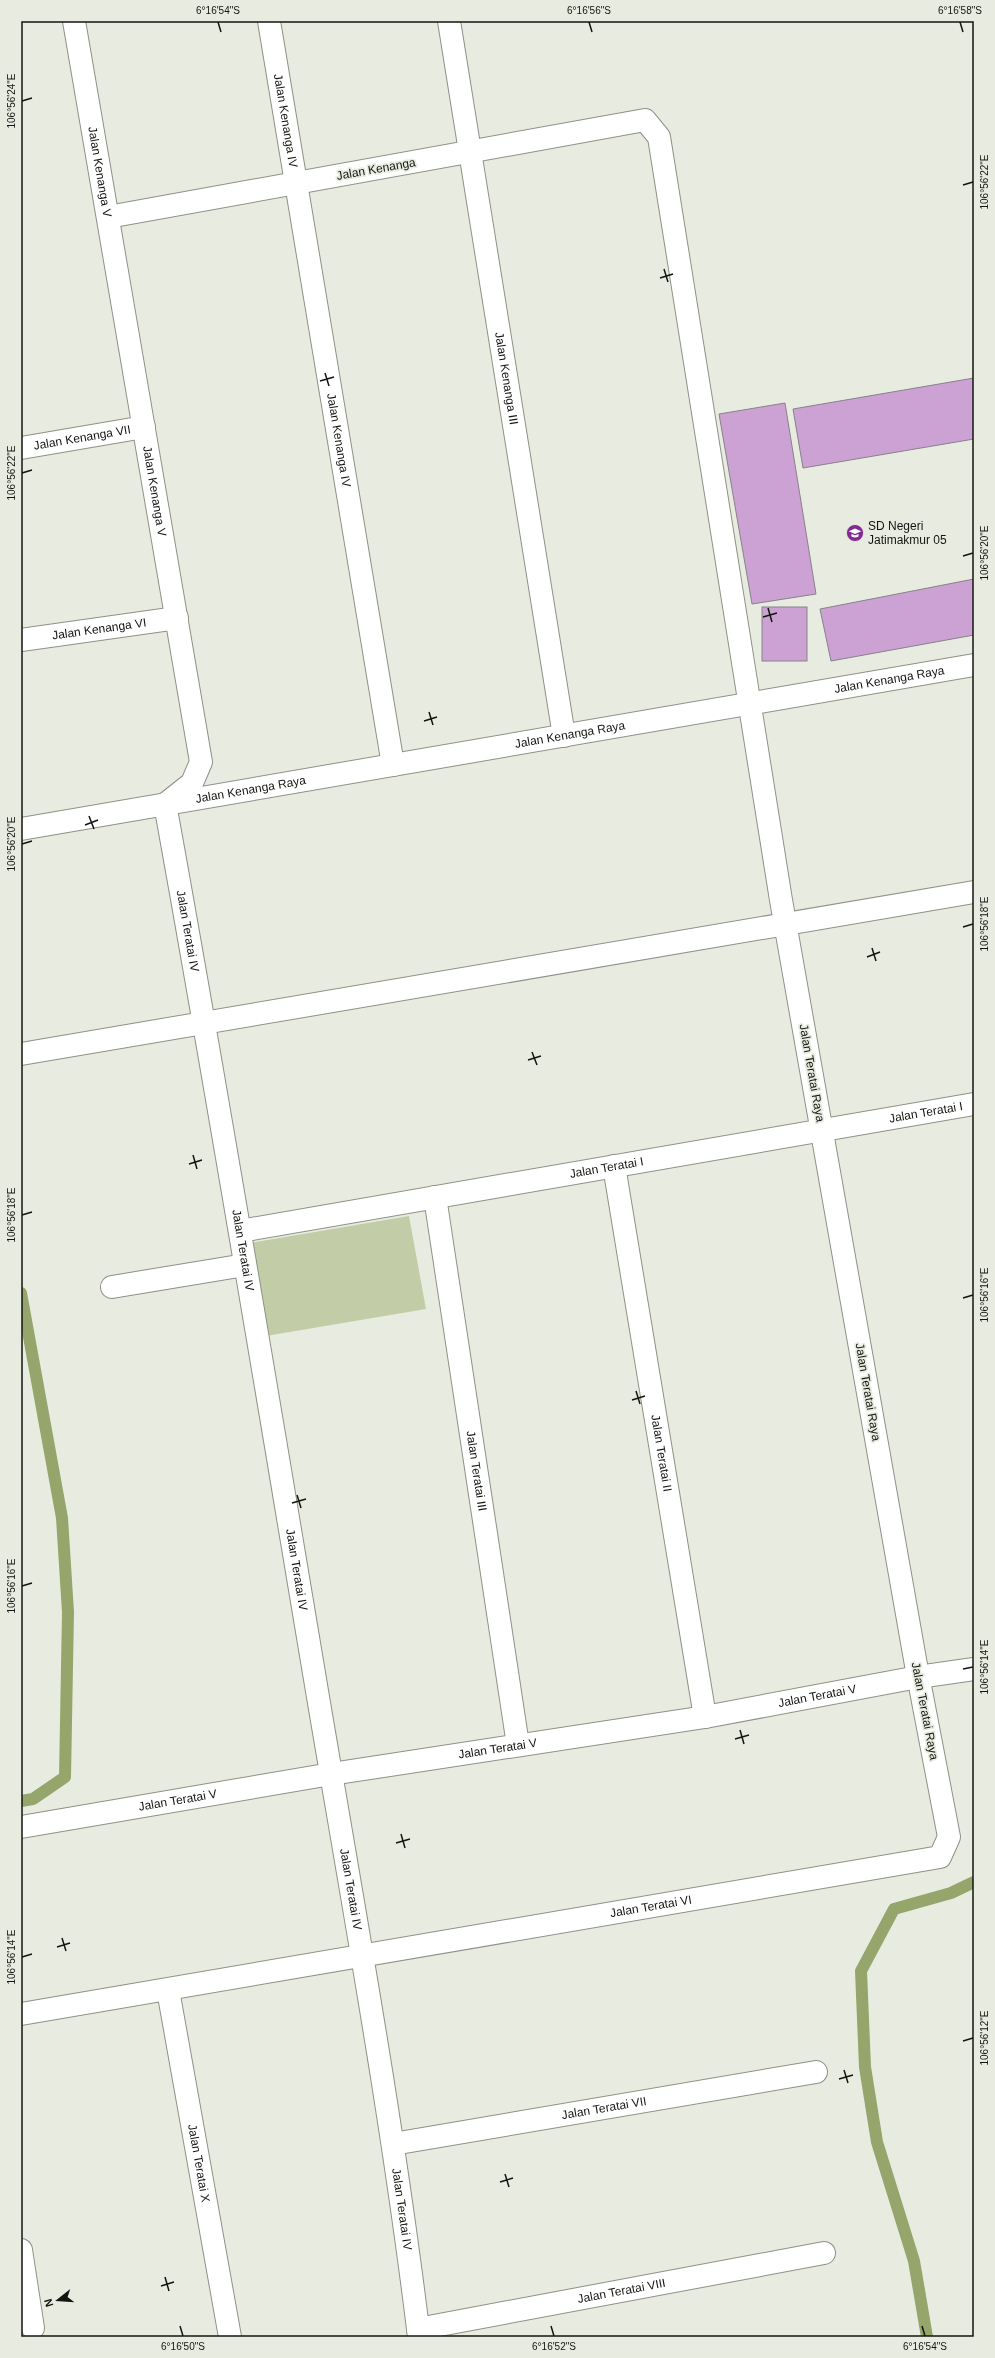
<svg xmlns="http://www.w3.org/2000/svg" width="995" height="2358" font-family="Arial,sans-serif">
  <rect width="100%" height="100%" fill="#e8ece0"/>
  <!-- green -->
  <polygon fill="#c2cda8" points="409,1216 426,1309 266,1336 250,1243"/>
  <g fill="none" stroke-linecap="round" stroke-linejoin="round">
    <!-- stream -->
    <g stroke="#95a56b" stroke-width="12">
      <polyline points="21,1293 62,1518 68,1612 65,1777 33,1799 21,1801"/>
      <polyline points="927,2337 914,2261 877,2142 865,2067 861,1971 894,1909 951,1893 974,1882"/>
    </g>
  </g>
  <!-- building -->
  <g fill="#cba2d3" stroke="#888189">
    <polygon points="974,378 974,439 803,468 793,409"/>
    <polygon points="785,403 816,594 752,604 719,414"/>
    <polygon points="974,579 974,635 831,661 820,609"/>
    <rect x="762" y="607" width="45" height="54"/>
  </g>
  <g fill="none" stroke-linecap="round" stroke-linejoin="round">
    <!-- minor casing -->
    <g stroke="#8e9186" stroke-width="24">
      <g id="minor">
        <path id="s1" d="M74,21L201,762L192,783L168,802"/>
        <path id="s2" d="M269,21L393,765"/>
        <path id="s3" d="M449,21L564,736"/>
        <path id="s4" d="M21,448L144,427"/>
        <path id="s5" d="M21,640L177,618"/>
        <path id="s6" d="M165,804C219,1101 268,1399 318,1697C354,1910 393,2123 419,2337"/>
        <path id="s7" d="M21,829L974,665"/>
        <polyline points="21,1054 974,892"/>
        <path id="s8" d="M614,1166L705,1717"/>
        <path id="s9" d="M435,1197L518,1745"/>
        <path id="s10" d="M240,1231L974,1104"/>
        <polyline points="112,1287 245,1265"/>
        <path id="s11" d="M21,1827L331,1774L705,1717L918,1677L974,1669"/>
        <path id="s12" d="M168,1990L230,2337"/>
        <path id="s13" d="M21,2014L940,1857L949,1837L916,1665L781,900L659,137L645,120L108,217"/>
        <path id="s14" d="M393,2144L816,2072"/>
        <polyline points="21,2250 33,2328"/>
        <path id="s15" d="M418,2329L824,2253"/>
      </g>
    </g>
    <!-- minor -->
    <use href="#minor" stroke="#fff" stroke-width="22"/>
  </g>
  <!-- ticks -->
  <path fill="none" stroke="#131511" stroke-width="1.5" d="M218,22L221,32M589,22L592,32M960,22L963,32M22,101L32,98M963,185L973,182M664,269L668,282M660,278L673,274M325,373L329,386M320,381L334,377M22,473L32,470M963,556L973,553M768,608L772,622M763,617L777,613M429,712L433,725M424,721L437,717M89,816L94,829M85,825L98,820M22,844L32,841M963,927L973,924M872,948L876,961M867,957L880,952M532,1052L537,1065M528,1060L541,1056M193,1155L197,1169M189,1164L202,1160M22,1215L32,1212M963,1298L973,1295M636,1391L640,1404M632,1400L645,1396M297,1495L301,1508M292,1503L306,1499M22,1586L32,1583M963,1669L973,1667M740,1730L744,1744M735,1739L749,1735M401,1834L405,1848M396,1843L410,1839M62,1938L66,1951M57,1947L70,1943M22,1957L32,1954M963,2041L973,2038M844,2070L848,2083M839,2079L853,2075M505,2174L509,2187M500,2182L513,2178M165,2277L169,2291M161,2286L174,2282M180,2326L183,2336M551,2326L554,2336M922,2326L925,2336"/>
  <!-- icons -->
  <defs>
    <g id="school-disc" transform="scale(0.9)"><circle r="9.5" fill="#832894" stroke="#e8ece0"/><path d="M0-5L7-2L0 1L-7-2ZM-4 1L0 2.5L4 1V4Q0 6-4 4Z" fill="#fff"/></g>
  </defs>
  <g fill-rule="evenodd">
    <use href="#school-disc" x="855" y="533"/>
  </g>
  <g text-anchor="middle" stroke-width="3.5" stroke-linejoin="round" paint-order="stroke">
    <!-- street labels -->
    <g font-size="12" fill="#131511" stroke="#e8ece0">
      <text dy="4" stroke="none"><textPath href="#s2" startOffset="101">Jalan Kenanga IV</textPath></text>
      <text transform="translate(376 169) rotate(-10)" y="4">Jalan Kenanga</text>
      <text dy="4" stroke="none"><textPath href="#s1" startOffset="153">Jalan Kenanga V</textPath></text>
      <text dy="4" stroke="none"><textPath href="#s3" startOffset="362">Jalan Kenanga III</textPath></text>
      <text dy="4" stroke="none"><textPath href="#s4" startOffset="62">Jalan Kenanga VII</textPath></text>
      <text dy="4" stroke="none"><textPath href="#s2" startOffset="425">Jalan Kenanga IV</textPath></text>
      <text dy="4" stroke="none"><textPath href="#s1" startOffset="477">Jalan Kenanga V</textPath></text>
      <text dy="4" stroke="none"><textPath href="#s5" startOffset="79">Jalan Kenanga VI</textPath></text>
      <text dy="4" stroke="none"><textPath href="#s7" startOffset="881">Jalan Kenanga Raya</textPath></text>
      <text dy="4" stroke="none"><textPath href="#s7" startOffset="557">Jalan Kenanga Raya</textPath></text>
      <text dy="4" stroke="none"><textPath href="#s7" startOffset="233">Jalan Kenanga Raya</textPath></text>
      <text dy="4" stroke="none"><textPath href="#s6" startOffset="129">Jalan Teratai IV</textPath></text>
      <text transform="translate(812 1073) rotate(80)" y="4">Jalan Teratai Raya</text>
      <text dy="4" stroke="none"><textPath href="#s10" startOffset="696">Jalan Teratai I</textPath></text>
      <text dy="4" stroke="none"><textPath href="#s10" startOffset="372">Jalan Teratai I</textPath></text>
      <text dy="4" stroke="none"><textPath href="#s6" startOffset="453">Jalan Teratai IV</textPath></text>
      <text transform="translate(868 1392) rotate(80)" y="4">Jalan Teratai Raya</text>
      <text dy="4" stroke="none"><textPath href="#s8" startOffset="291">Jalan Teratai II</textPath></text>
      <text dy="4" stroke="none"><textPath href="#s9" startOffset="277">Jalan Teratai III</textPath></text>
      <text dy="4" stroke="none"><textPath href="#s6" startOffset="777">Jalan Teratai IV</textPath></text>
      <text dy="4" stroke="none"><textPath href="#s11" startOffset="807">Jalan Teratai V</textPath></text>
      <text transform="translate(925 1711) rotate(79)" y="4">Jalan Teratai Raya</text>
      <text dy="4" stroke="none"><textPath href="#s11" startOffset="483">Jalan Teratai V</textPath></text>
      <text dy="4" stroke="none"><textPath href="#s11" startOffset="159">Jalan Teratai V</textPath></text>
      <text dy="4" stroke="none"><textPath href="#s6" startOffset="1101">Jalan Teratai IV</textPath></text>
      <text dy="4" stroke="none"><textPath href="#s13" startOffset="639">Jalan Teratai VI</textPath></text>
      <text dy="4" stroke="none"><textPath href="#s14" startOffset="214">Jalan Teratai VII</textPath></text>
      <text dy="4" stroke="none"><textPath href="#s12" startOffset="176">Jalan Teratai X</textPath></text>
      <text dy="4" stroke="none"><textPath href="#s6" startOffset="1425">Jalan Teratai IV</textPath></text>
      <text dy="4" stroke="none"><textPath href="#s15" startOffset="207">Jalan Teratai VIII</textPath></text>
    </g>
    <!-- poi labels -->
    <g font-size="12" fill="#131511" stroke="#e8ece0" text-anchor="start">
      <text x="868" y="530">SD Negeri<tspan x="868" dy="14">Jatimakmur 05</tspan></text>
    </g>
  </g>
  <!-- border -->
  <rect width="995" height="2358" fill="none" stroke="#e8ece0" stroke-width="44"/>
  <!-- north arrow -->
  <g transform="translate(58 2300) rotate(253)" stroke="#e8ece0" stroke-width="3" paint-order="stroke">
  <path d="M0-3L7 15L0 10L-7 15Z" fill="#131511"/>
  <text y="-6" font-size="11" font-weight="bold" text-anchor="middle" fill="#131511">N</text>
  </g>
  <rect x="22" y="22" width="951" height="2314" fill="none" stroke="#131511" stroke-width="1.5"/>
  <g font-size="10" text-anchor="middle" fill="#131511">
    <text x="218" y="14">6°16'54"S</text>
    <text x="589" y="14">6°16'56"S</text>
    <text x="960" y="14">6°16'58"S</text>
    <text transform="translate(11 101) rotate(-90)" y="4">106°56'24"E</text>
    <text transform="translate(984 182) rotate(-90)" y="4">106°56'22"E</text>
    <text transform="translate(11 473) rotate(-90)" y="4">106°56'22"E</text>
    <text transform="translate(984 553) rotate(-90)" y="4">106°56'20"E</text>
    <text transform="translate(11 844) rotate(-90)" y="4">106°56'20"E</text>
    <text transform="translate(984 924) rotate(-90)" y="4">106°56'18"E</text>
    <text transform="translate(11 1215) rotate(-90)" y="4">106°56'18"E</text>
    <text transform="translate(984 1295) rotate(-90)" y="4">106°56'16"E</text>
    <text transform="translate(11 1586) rotate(-90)" y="4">106°56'16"E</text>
    <text transform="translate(984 1667) rotate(-90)" y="4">106°56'14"E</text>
    <text transform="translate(11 1957) rotate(-90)" y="4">106°56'14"E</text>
    <text transform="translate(984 2038) rotate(-90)" y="4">106°56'12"E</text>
    <text x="183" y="2350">6°16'50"S</text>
    <text x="554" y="2350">6°16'52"S</text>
    <text x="925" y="2350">6°16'54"S</text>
  </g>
</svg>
